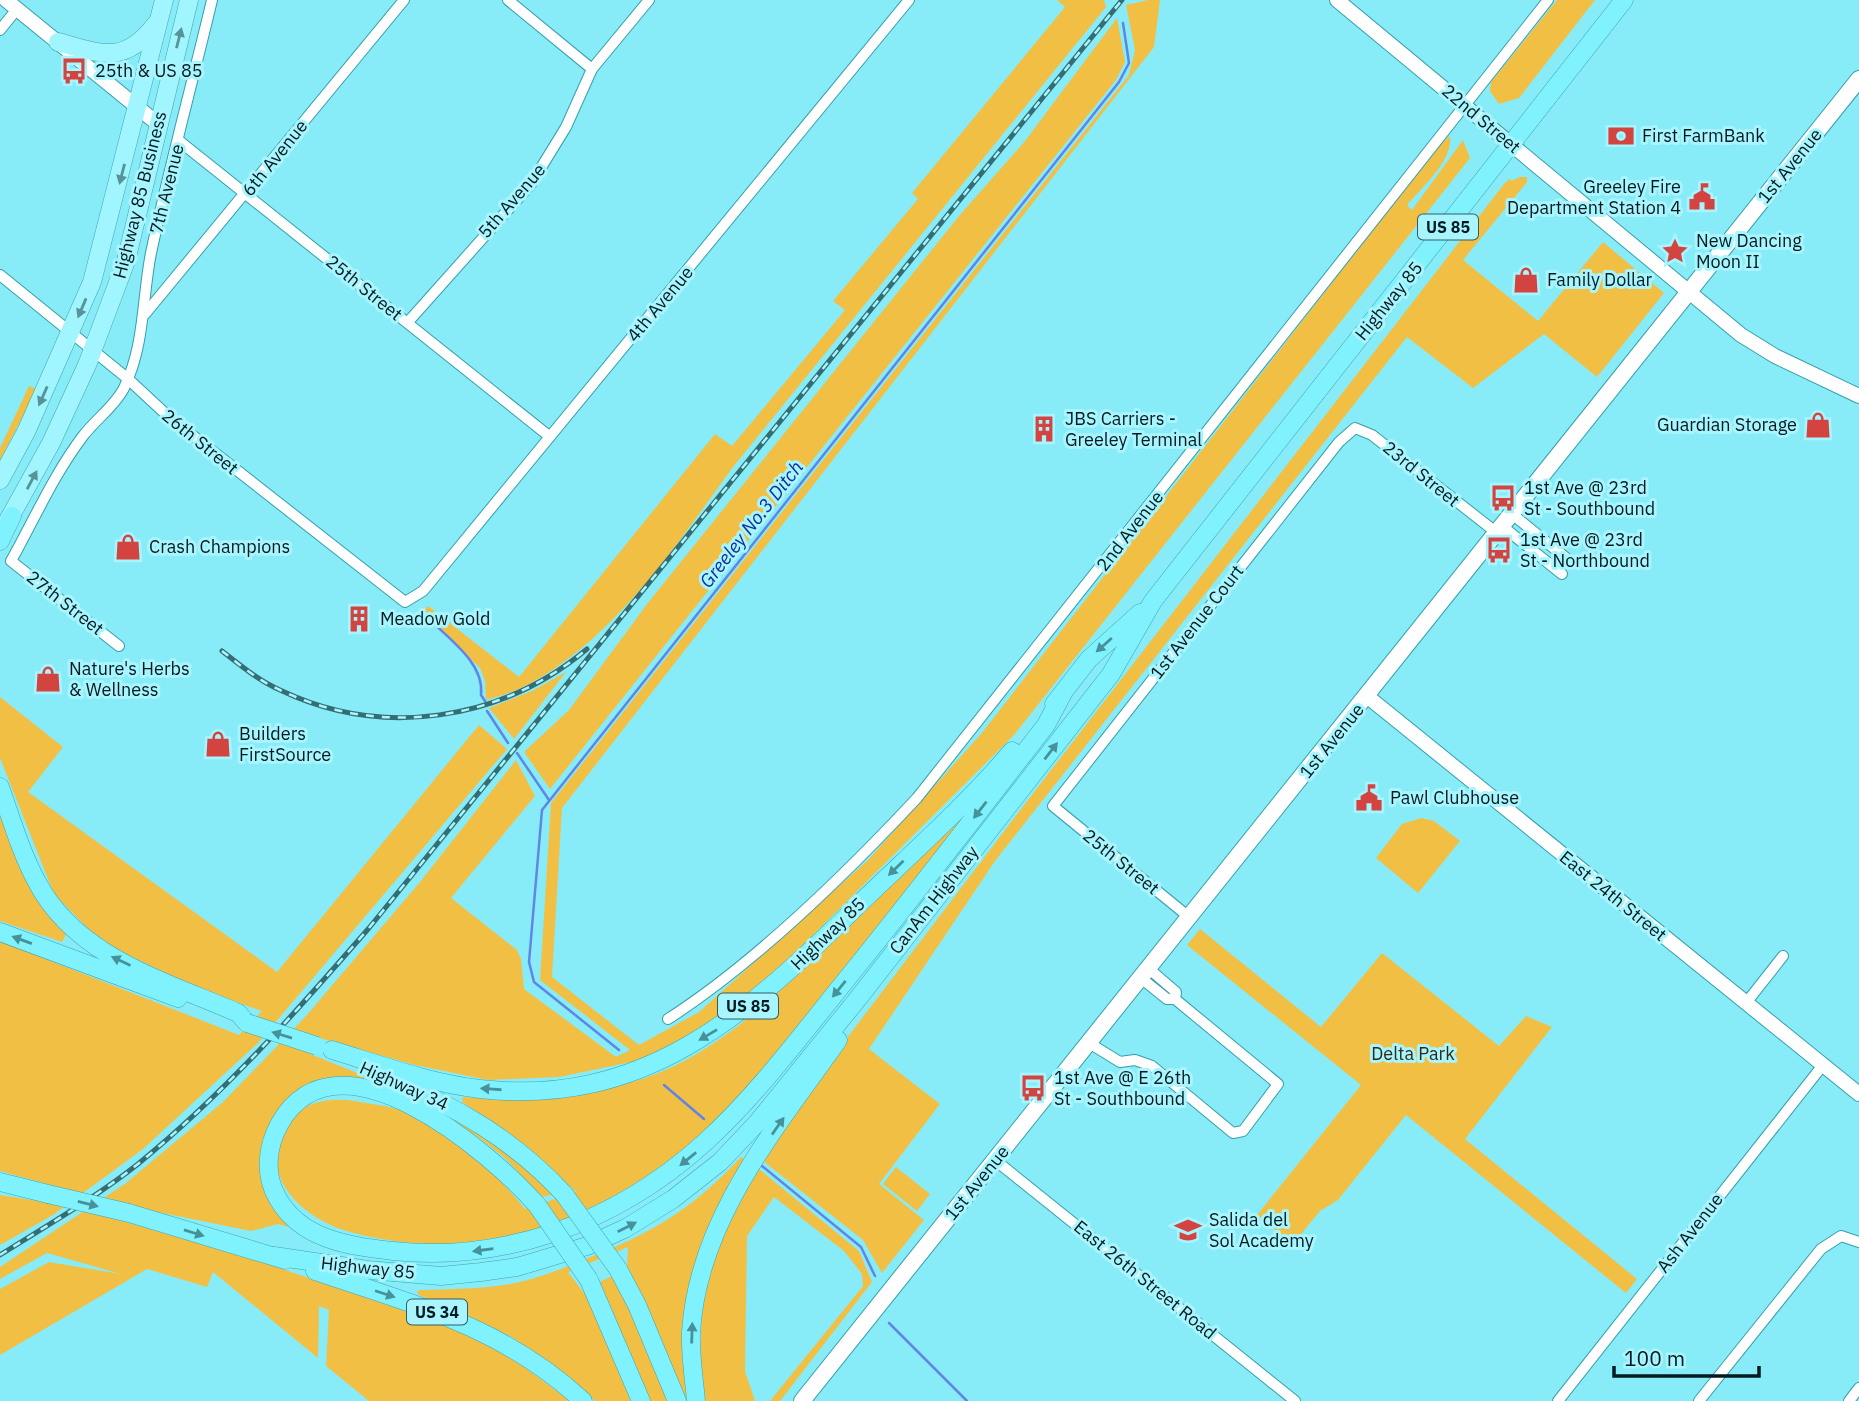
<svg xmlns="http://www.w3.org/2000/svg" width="1859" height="1401" font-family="'IBM Plex Sans',sans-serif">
  <rect width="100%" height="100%" fill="#87ecf7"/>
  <!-- green -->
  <g fill="#f2bf45">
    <path d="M1057,0H1104L1106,7L733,467C676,545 615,639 527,685C514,692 500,696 486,700L485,681L480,668L423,612L428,606L519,677L715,434L732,446L845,310L833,301L918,199L912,193L1065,7Z"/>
    <path d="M1148,0H1160L1154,47L562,808L552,977L639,1045L699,1012L868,860L981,734L1440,144L1450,136C1453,161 1422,187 1407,205L1412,210L1463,140L1470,158L1014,735L785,963L731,1008L677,1045L641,1060L559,1077L488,1080L415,1065L323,1039L310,1054L380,1082L353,1080L305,1089L288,1101L275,1117L261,1174L271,1206L288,1227L278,1224L251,1231L138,1208L119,1220L268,1264L463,1331L500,1349L570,1401H369L326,1366L329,1310L319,1306L318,1358L213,1272L207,1287L147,1269L0,1355V1289L49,1262L121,1274L47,1253L0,1279V1267L126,1183L223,1102L306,1016L420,882L516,760L535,796L451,898L517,950L521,959L524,989L616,1057L630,1050L540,980L551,803L1129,75L1135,50L1126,5Z"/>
    <polygon points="1557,0 1595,0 1519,98 1499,104 1490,91 1491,82"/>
    <polygon points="1117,18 1125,62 1116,80 550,789 524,752 569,710 647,604 959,216 1025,141"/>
    <polygon points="1520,177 1527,177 1527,182 1463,260 1538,321 1603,242 1664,293 1597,377 1544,334 1473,388 1407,337 995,861 869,1049 940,1104 879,1184 924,1220 882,1273 863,1240 763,1161 831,1059 1021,809 1504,184 1509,179 1511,181"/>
    <polygon points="29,386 37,389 0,460 0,448"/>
    <polygon points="566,672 514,739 489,708 532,691"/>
    <polygon points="0,697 63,747 28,792 277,972 479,725 507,749 258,1043 143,1149 53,1215 0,1245 0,1195 38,1201 58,1187 0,1171 0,941 239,1035 262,1011 197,988 101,942 54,894 0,758"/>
    <polygon points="0,808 67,933 62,942 0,921"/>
    <path d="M965,813L967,816L739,1099C634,1204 504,1272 354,1233C321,1225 285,1202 277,1168C273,1151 285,1133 293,1119C306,1099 335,1098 355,1101C369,1104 384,1105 397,1109C446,1123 494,1171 525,1209L576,1192L528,1147L462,1102L463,1097C523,1101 585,1098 642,1079C721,1053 785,987 842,931C883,892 924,852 965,813Z"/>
    <polygon points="1421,818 1434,821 1460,841 1418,893 1376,858 1402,824"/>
    <polygon points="1200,929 1321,1027 1382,953 1499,1046 1526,1016 1552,1027 1465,1139 1637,1279 1626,1293 1406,1115 1338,1200 1320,1211 1293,1244 1257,1215 1361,1085 1187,945"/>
    <polygon points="410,1091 513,1153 556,1194 542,1197 505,1158 478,1137 408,1095"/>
    <path d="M741,1157L746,1159C723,1200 697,1241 690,1287C685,1323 690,1364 690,1401H684L650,1312L627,1266L628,1247L568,1272L594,1306L634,1401H595L564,1373L510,1336L417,1294L419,1290C452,1289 484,1289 515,1283C540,1278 564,1268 586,1259C654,1232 691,1210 741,1157Z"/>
    <polygon points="896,1167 930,1194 917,1211 883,1184"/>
    <path d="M759,1169L859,1251L872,1282L780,1401H770L863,1286L862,1274L844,1251L774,1197L747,1236L745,1371L755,1401H704C693,1300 709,1255 759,1169Z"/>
    <polygon points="614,1275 629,1305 668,1401 649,1401 600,1282"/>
  </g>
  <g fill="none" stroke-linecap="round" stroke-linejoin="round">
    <!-- stream -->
    <g stroke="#5f86e7" stroke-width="2.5">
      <path d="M425,615C446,637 485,662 481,695L485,701"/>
      <polyline points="487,711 508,743"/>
      <polyline points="517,753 549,800"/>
      <polyline points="619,1050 534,982 529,962 542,810 1119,82 1129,63 1123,23"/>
      <polyline points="664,1085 704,1119"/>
      <polyline points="762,1166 861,1247 875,1276"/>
      <polyline points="889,1323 967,1401"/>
    </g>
    <!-- minor casing -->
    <g stroke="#349fab" stroke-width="12">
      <g id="minor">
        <polyline points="508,0 592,69"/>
        <polyline points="0,30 17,9"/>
        <polyline points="178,140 549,436"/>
        <polyline points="0,275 127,378 169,417 405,602 423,591 909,0"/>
        <polyline points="145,314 404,0"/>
        <polyline points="408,322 531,184 566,127 592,69 649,0"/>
        <polyline points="1512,514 1571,562"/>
        <polyline points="1502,526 1562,574"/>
        <path d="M119,646L11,561C34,520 54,474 83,436C95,420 115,406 124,388C145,345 142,298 151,253C169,168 192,84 212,0"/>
        <polyline points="1189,917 1053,806 1339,442 1355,428 1372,435 1497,533"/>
        <polyline points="1141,978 1167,999 1175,999 1176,992 1148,968"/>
        <polyline points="1746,1003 1783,956"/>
        <path d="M668,1019C755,963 846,874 917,798L1548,0"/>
        <polyline points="1089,1043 1120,1062 1135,1060 1152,1066 1233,1133 1243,1131 1278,1084 1175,999"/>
        <polyline points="995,1160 1295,1401"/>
        <polyline points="1558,1401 1823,1065"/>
        <polyline points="1699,1401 1821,1249 1841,1236 1859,1242"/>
        <polyline points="1849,1401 1859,1388"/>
      </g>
    </g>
    <!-- tertiary casing -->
    <g stroke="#349fab" stroke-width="16">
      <g id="tertiary">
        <polyline points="6,0 158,124"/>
        <polyline points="1337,0 1741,335 1775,356 1859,396"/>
        <polyline points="1368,697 1859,1094"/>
      </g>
    </g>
    <!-- secondary casing -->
    <g stroke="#349fab" stroke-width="18">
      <polyline id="secondary" points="802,1401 1859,79"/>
    </g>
    <!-- primary casing -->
    <g stroke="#3fa4b0" stroke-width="19">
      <g id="primary">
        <path d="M58,42C102,54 124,65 155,25"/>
        <polyline points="0,480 26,432 92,282 164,0"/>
        <polyline points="4,528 51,443 87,365 126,261 189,0"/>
      </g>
    </g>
    <!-- trunk casing -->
    <g stroke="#3fa4b0" stroke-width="19">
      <g id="trunk">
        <polyline points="0,541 12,516"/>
        <polyline points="1054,704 1089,659 1140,613"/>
        <path d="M0,787C11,818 21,853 37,882C76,957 165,981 238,1013L247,1023"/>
        <polyline points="0,932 178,998"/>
        <path d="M332,1050C381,1065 429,1083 480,1089C643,1107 743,1017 851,912C905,859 963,809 1012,751"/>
        <path d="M386,1078C455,1105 514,1140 564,1194"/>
        <polyline points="0,1182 48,1194"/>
        <path d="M537,1205C490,1152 338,1022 280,1123C267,1146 264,1174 277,1197C300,1240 350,1246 393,1251C448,1257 501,1250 553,1233C692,1185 757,1090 846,980C914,896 980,810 1046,725L1062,695"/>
        <polyline points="129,1213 285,1260"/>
        <polyline points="274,1256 368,1270 441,1276 481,1272 517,1267 587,1246 626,1228 673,1199 720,1162 757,1123 860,996 1111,674 1153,601 1624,0"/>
        <polyline points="618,1269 637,1305 677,1401"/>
        <path d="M315,1271C413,1304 505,1328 583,1401"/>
        <polyline points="589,1280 641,1401"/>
        <path d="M696,1401C694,1378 690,1355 691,1332C698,1219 776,1128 838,1040"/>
      </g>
    </g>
    <!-- minor -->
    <use href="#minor" stroke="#fff" stroke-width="10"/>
    <!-- tertiary -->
    <use href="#tertiary" stroke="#fff" stroke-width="14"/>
    <!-- secondary -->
    <use href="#secondary" stroke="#fff" stroke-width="16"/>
    <!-- primary -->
    <use href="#primary" stroke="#a0f5fe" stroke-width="18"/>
    <!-- trunk -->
    <use href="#trunk" stroke="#80f2fe" stroke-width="18"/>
    <!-- rail casing -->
    <g stroke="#356d74" stroke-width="5">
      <g id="rail">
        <path d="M222,651C240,665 259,681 280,690C382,739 501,721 587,649"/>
        <path d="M0,1255C46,1226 95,1198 138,1164C224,1094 296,1012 369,928L1122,0"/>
      </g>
    </g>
    <!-- rail -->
    <use href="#rail" stroke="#a8f5ff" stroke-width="2.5" stroke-dasharray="8" stroke-linecap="butt"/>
    <!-- trunk-bridge casing -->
    <g stroke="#3fa4b0" stroke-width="19" stroke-linecap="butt">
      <g id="trunk-bridge">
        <polyline points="247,1023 317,1046"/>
        <polyline points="48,1194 129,1213"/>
        <polyline points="564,1194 618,1269"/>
        <polyline points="537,1205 589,1280"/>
      </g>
    </g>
    <!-- trunk-bridge -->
    <use href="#trunk-bridge" stroke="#80f2fe" stroke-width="18"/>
  </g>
  <!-- one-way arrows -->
  <defs><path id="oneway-solid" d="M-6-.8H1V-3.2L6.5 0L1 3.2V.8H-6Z" transform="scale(1.75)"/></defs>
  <g fill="#58939a">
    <use href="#oneway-solid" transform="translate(179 38) rotate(-76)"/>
    <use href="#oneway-solid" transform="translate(122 174) rotate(104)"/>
    <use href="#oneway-solid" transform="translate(82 308) rotate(113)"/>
    <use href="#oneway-solid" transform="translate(43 396) rotate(114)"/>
    <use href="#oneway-solid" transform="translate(32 480) rotate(-62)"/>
  </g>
  <g fill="#46919a">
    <use href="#oneway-solid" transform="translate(1104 645) rotate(138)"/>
    <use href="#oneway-solid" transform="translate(1051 751) rotate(-52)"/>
    <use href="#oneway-solid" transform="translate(980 810) rotate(128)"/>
    <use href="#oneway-solid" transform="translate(896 868) rotate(136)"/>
    <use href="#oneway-solid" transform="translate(22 940) rotate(-160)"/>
    <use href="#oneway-solid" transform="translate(121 961) rotate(-155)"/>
    <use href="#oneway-solid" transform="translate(839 989) rotate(129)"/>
    <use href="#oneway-solid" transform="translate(282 1035) rotate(-163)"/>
    <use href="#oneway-solid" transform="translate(708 1035) rotate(149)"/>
    <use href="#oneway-solid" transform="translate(491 1089) rotate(-176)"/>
    <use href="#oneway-solid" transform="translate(778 1126) rotate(-55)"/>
    <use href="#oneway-solid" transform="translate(688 1159) rotate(141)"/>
    <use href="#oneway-solid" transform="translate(88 1204) rotate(14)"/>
    <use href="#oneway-solid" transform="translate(627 1227) rotate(-27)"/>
    <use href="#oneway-solid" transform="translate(194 1233) rotate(17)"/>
    <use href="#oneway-solid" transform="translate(483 1250) rotate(172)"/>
    <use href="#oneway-solid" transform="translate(385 1294) rotate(18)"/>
    <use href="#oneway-solid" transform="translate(692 1333) rotate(-88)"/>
  </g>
  <!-- icons -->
  <defs>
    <g id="bus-bare" transform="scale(2.1)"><path d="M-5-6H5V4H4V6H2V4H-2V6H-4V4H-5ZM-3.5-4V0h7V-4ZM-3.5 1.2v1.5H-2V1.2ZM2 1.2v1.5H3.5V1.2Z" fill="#d34441" stroke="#a8f5ff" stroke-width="2.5" paint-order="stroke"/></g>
    <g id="bank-bare" transform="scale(2.1)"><path d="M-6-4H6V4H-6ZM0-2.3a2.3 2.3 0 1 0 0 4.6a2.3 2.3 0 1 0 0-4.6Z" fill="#d34441" stroke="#a8f5ff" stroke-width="2.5" paint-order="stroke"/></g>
    <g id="civic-bare" transform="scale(2.1)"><path d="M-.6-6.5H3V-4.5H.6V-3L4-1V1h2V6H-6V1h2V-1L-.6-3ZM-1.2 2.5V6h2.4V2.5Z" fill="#d34441" stroke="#a8f5ff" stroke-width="2.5" paint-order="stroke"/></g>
    <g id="sight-bare" transform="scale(2.1)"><path d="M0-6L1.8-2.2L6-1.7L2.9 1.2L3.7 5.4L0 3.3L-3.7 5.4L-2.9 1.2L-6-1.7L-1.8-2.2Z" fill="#d34441" stroke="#a8f5ff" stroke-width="2.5" paint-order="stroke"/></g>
    <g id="shop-bare" transform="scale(2.1)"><path d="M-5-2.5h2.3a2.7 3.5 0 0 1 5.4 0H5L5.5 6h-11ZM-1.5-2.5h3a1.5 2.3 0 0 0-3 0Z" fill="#d34441" stroke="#a8f5ff" stroke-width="2.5" paint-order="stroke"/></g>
    <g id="building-bare" transform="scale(2.1)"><path d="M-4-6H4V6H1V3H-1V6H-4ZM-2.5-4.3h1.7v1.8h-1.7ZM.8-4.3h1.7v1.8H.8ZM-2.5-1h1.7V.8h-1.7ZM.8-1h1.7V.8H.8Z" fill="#d34441" stroke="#a8f5ff" stroke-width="2.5" paint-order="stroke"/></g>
    <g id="school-bare" transform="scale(2.1)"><path d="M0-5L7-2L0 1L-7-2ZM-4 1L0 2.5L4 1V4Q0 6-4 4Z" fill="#d34441" stroke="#a8f5ff" stroke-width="2.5" paint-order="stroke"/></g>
  </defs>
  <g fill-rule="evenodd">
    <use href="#bus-bare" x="74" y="71"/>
    <use href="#bank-bare" x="1621" y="136"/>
    <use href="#civic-bare" x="1702" y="197"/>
    <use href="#sight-bare" x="1675" y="251"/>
    <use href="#shop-bare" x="1526" y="280"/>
    <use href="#shop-bare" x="1818" y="425"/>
    <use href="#building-bare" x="1044" y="429"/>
    <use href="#bus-bare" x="1503" y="498"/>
    <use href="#shop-bare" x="128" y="547"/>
    <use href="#bus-bare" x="1499" y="550"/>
    <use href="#building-bare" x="359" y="619"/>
    <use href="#shop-bare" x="48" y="679"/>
    <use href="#shop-bare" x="218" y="744"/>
    <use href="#civic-bare" x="1369" y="798"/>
    <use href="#bus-bare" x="1033" y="1088"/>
    <use href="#school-bare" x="1188" y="1230"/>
  </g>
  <g text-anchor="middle" stroke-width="6" stroke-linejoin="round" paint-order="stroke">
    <!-- shield labels -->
    <g fill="#a8f5ff" stroke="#325c62" stroke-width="2">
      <rect x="1418" y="214.5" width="60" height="25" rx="5"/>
      <rect x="718" y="993.5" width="60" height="25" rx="5"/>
      <rect x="407" y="1299.5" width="60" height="25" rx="5"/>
    </g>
    <g font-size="16" font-weight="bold" fill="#001b1f">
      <text x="1448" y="233">US 85</text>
      <text x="748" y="1012">US 85</text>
      <text x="437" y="1318">US 34</text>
    </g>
    <!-- poi labels -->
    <g font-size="18" fill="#001b1f" stroke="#a8f5ff" text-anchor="start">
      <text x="95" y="77">25th &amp; US 85</text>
      <text x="1642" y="142">First FarmBank</text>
      <text x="1681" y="193" text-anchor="end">Greeley Fire<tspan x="1681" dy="21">Department Station 4</tspan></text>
      <text x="1696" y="247">New Dancing<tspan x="1696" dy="21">Moon II</tspan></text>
      <text x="1547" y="286">Family Dollar</text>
      <text x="1065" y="425">JBS Carriers -<tspan x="1065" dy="21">Greeley Terminal</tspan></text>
      <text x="1797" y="431" text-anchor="end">Guardian Storage</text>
      <text x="1524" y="494">1st Ave @ 23rd<tspan x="1524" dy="21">St - Southbound</tspan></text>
      <text x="1520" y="546">1st Ave @ 23rd<tspan x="1520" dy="21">St - Northbound</tspan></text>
      <text x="149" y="553">Crash Champions</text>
      <text x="380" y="625">Meadow Gold</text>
      <text x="69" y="675">Nature's Herbs<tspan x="69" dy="21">&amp; Wellness</tspan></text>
      <text x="239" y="740">Builders<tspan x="239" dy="21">FirstSource</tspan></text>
      <text x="1390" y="804">Pawl Clubhouse</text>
      <text x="1054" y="1084">1st Ave @ E 26th<tspan x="1054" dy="21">St - Southbound</tspan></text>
      <text x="1209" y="1226">Salida del<tspan x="1209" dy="21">Sol Academy</tspan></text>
    </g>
    <!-- street labels -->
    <g font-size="18" fill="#001b1f" stroke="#a8f5ff">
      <text transform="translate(1481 119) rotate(40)" y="6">22nd Street</text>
      <text transform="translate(275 158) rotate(-51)" y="6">6th Avenue</text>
      <text transform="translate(1790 166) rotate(-51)" y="6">1st Avenue</text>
      <text transform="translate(167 189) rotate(-76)" y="6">7th Avenue</text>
      <text transform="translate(140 195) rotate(-76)" y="6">Highway 85 Business</text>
      <text transform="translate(512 201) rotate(-49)" y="6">5th Avenue</text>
      <text transform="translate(364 288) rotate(39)" y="6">25th Street</text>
      <text transform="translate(1389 301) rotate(-51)" y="6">Highway 85</text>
      <text transform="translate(660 304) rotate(-50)" y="6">4th Avenue</text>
      <text transform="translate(200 442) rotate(39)" y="6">26th Street</text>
      <text transform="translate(1421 474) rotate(39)" y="6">23rd Street</text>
      <text transform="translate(1130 531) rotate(-52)" y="6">2nd Avenue</text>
      <text transform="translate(65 603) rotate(38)" y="6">27th Street</text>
      <text transform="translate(1197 622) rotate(-52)" y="6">1st Avenue Court</text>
      <text transform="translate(1332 741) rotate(-51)" y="6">1st Avenue</text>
      <text transform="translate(1121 862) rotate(39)" y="6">25th Street</text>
      <text transform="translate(1613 896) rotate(39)" y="6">East 24th Street</text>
      <text transform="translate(934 900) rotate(-52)" y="6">CanAm Highway</text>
      <text transform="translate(828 934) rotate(-44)" y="6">Highway 85</text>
      <text transform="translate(404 1086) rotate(24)" y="6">Highway 34</text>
      <text transform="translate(977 1183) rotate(-51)" y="6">1st Avenue</text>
      <text transform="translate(1690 1233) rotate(-52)" y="6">Ash Avenue</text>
      <text transform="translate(368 1268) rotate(6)" y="6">Highway 85</text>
      <text transform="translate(1145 1280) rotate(39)" y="6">East 26th Street Road</text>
    </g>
    <!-- park labels -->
    <g font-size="18" fill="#322914" stroke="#a8f5ff">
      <text x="1413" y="1060">Delta Park</text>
    </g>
    <!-- water labels -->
    <g font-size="19" font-style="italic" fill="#102e9d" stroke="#a8f5ff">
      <text transform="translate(751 524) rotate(-52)" y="7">Greeley No.3 Ditch</text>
    </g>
  </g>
  <!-- scale -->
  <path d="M1614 1366v10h145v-10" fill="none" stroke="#001b1f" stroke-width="3.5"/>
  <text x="1624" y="1366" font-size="21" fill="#001b1f" stroke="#a8f5ff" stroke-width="5" paint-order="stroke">100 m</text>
</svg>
